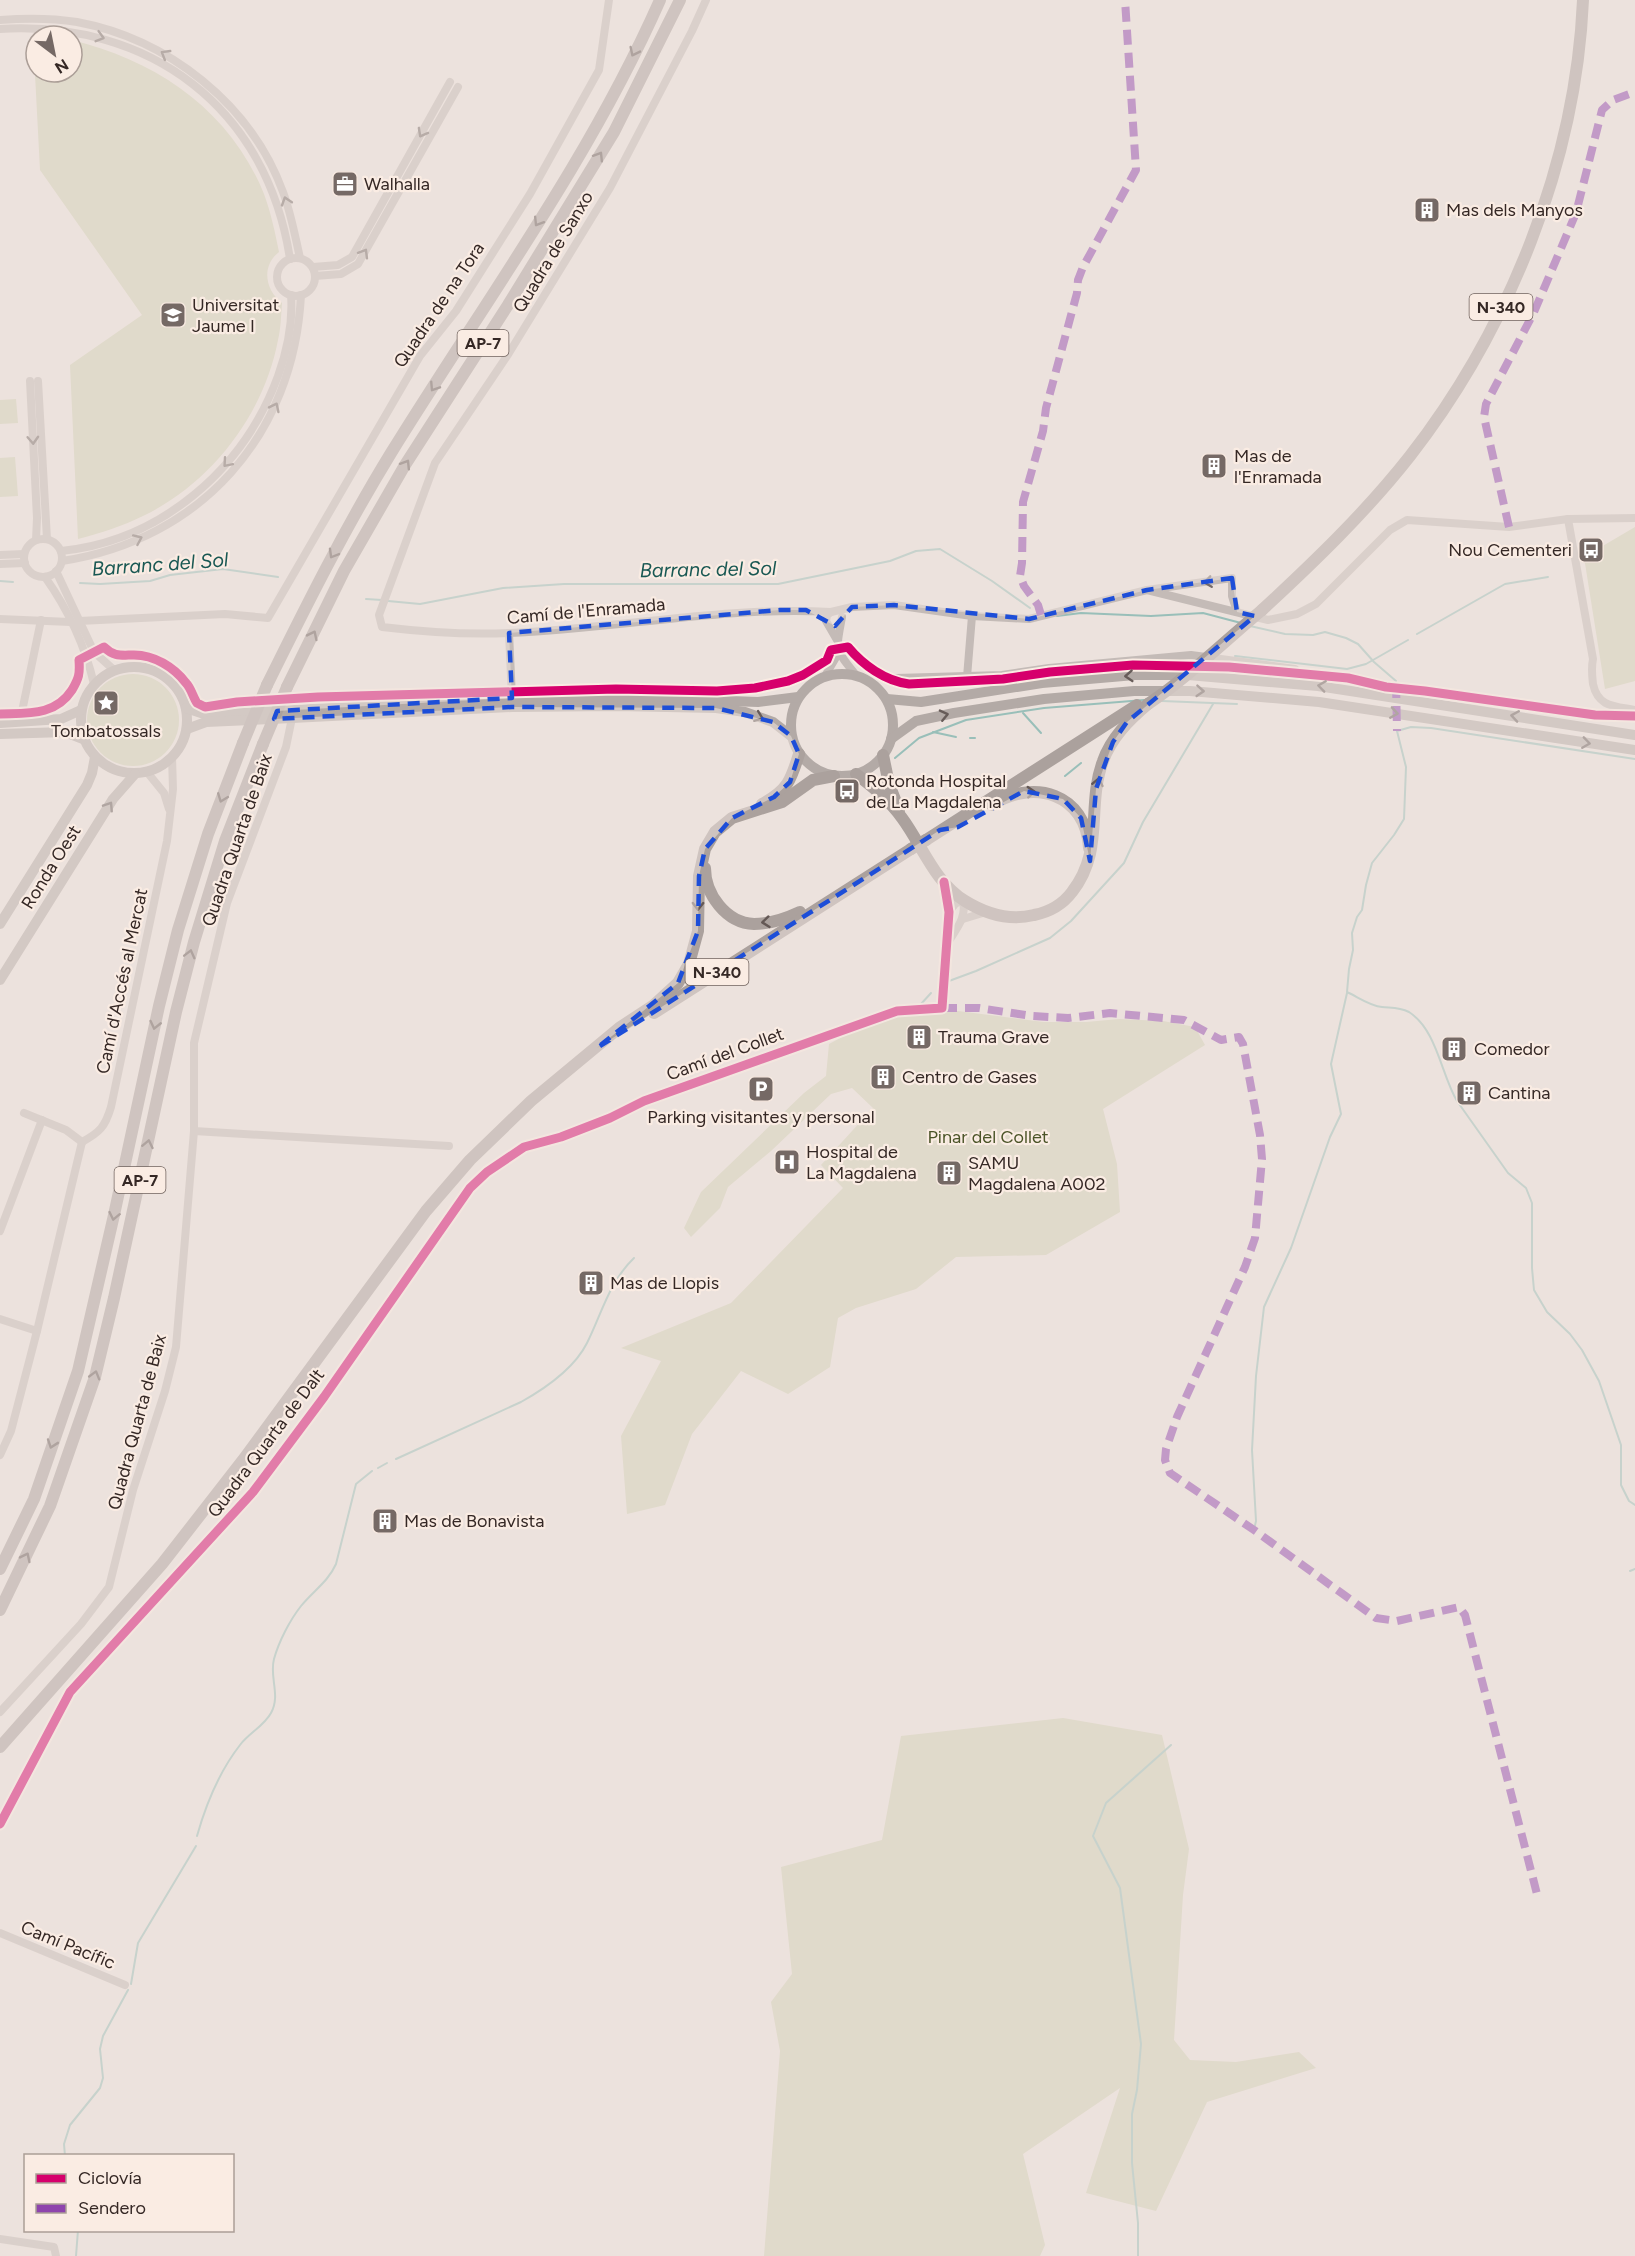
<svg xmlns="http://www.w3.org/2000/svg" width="1635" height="2256" font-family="Figtree,sans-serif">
  <rect width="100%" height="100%" fill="#ece2dd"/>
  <!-- green -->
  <g fill="#d0d0b6">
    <path d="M33,36H36V72H72V40C157,61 230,110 264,194C271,213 275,232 279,252C261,266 265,290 282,303C281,315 281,328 278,340C264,414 212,483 143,516C123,526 101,533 78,539L70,365L142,315L40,170Z"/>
    <polygon points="16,399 18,423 0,424 0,400"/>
    <polygon points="15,457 18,496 0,497 0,458"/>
    <polygon points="1635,527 1635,681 1605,689 1584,557"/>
    <circle cx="133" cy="720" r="46"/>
    <polygon points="922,1011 958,1011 1044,1022 1086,1022 1119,1019 1163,1021 1195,1027 1205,1045 1103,1109 1117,1164 1120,1212 1046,1255 956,1257 916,1289 856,1308 838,1318 830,1367 788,1394 741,1371 692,1434 665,1505 627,1514 621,1436 661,1361 621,1348 731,1303 843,1188 821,1165 873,1108 852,1088 831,1094 771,1151 728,1187 720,1208 691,1237 684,1228 701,1192 804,1093 826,1076 829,1044 876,1019"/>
    <polygon points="1063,1718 1162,1735 1189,1849 1183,1895 1174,2040 1190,2060 1236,2062 1299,2052 1316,2068 1207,2102 1156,2211 1086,2193 1120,2088 1023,2154 1045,2245 1040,2256 764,2256 780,2051 771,2002 792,1974 781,1867 882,1840 901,1736"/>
  </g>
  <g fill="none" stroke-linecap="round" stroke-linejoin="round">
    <!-- stream -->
    <g stroke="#99bfb9" stroke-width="2">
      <polyline points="0,581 13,582"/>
      <polyline points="80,583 100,584 150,581 170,575 223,569 278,577"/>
      <polyline points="366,599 382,600"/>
      <polyline points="388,601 420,604 503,588 564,584 778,584 890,561 916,551 940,549 992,581 1030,608"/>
      <polyline points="1057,616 1081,613 1151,616 1203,613 1241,623"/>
      <polyline points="1250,626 1285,634 1313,635 1325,632 1346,638 1358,644 1374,662 1396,681"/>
      <polyline points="1417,634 1505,584 1548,577"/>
      <polyline points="1235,656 1347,669 1366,664 1408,640"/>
      <polyline points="1162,701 1237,704"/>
      <polyline points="1023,713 1041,733"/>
      <polyline points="933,732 956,737"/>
      <polyline points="970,738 975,738"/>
      <polyline points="895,758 919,738 966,720 1044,708 1144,700"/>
      <path d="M1635,759L1431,728L1411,727L1397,731L1406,767L1404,819L1394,835L1372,863L1366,885L1362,910L1357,917L1352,933L1353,950L1349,969L1347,992C1358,997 1370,1006 1382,1007C1392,1008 1399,1007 1409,1012C1437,1030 1441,1074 1457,1101L1508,1173L1526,1188L1532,1203V1268L1534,1290L1547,1312L1570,1334L1582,1350L1599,1381L1621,1445V1485L1629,1501L1635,1505"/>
      <polyline points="1065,776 1081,763"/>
      <polyline points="949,981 976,971 1050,938 1071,921 1124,863 1143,822 1213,704"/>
      <polyline points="921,1004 931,993"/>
      <path d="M396,1459L521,1402C546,1388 574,1369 587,1343C602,1313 609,1282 634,1258"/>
      <polyline points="378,1468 387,1463"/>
      <polyline points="1254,1530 1256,1521 1252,1450 1256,1376 1264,1307 1291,1248 1330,1137 1341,1114 1331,1064 1347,993"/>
      <polyline points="1630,1571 1635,1569"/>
      <path d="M197,1836C206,1804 219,1772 240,1745C249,1733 264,1726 271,1713C281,1695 269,1677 274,1659C279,1641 290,1620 301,1606C313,1591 328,1582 336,1564L356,1484L372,1471"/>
      <polyline points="131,1984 138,1943 196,1846"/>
      <polyline points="65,2156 64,2144 70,2125 100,2088 103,2078 100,2049 103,2036 128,1990"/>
      <polyline points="76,2256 78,2230"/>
      <polyline points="1138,2256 1138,2223 1132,2163 1132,2114 1137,2090 1141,2044 1120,1888 1093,1836 1106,1803 1171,1745"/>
    </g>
    <!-- minor -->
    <g stroke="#c4bbb7" stroke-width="8">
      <path d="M706,0L692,31L610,188L509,353L435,463L379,615L382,627C424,632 466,635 509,633C616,629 724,606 831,612"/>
      <path d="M0,20C26,18 52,18 77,22C168,39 251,104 283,192C291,213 295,236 300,258"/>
      <path d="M0,29C150,20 267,108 290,259"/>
      <circle cx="296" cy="277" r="19"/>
      <polyline points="313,267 338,265 352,257 450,82"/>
      <polyline points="315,276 341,274 358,264 458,87"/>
      <polyline points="30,381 37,518 36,540"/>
      <polyline points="38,381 47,539"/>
      <path d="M1568,519L1593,659C1591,668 1592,675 1593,684C1598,707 1614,706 1635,710"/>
      <circle cx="43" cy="558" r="19"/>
      <path d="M61,551C161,541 244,469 278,376C287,351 293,322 291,295"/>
      <polyline points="0,555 24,554"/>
      <path d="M62,561C201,540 294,435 301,295"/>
      <polyline points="0,564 25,563"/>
      <polyline points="56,571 94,652 114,670"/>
      <path d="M45,577C67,608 85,646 94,684"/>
      <polyline points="1147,590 1268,620 1297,614 1316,604 1390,530 1407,520 1509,527 1568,519 1635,518"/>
      <path d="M842,617C836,650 834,649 856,675"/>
      <polyline points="0,619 70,622"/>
      <polyline points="79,621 225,614 268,618 420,356 456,311 530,194 599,70 609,0"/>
      <polyline points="509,633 512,698"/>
      <polyline points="837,640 826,621 827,615 831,612 852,607 894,605 972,616 1029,619 1147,590 1232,578 1232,596 1237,612"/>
      <polyline points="825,676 838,654"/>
      <polyline points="967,677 972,616"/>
      <polyline points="896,678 1002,675 1049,668 1191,655 1295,669"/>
      <polyline points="20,721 41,620"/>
      <polyline points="147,772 164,793 169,809"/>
      <polyline points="963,919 986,912"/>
      <path d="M947,944C956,929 967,918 963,900L955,904L949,912"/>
      <polyline points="24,1113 66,1130 82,1142"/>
      <polyline points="194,1131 449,1146"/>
      <path d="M82,1142C100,1132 105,1127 111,1107L167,841L173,789L172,757"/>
      <polyline points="0,1231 42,1120"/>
      <polyline points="0,1319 37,1331"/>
      <polyline points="0,1455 11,1431 37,1331 82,1142"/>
      <polyline points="0,1712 81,1624 109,1587 133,1490 165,1391 176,1347 194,1131 194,1043 227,903 286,747 292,718"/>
      <polyline points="0,1824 70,1692 253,1492 324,1397 470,1188 487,1172 524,1147 561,1137 610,1118 644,1101 897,1011 942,1008 949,912 944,883"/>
      <polyline points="0,1933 125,1985"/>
      <polyline points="0,2239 54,2247 56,2256"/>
    </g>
    <!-- major -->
    <g stroke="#b3aaa6" stroke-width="10">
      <circle cx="134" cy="720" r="53"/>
      <circle cx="842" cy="725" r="51"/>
      <polyline points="887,699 921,702 1042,683 1135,675 1188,675 1318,686 1635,735"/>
      <polyline points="186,708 207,715 512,698 617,697 758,702 798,697"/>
      <polyline points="0,723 61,719 81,710"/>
      <polyline points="187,729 206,722 292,718 512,707 617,706 716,708 745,712 773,722 791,736"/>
      <polyline points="0,734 65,732 83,739"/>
      <polyline points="891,739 916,721 954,713 1044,699 1134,691 1190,691 1319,702 1635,750"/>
      <polyline points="0,924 87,785 92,773 95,757"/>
      <polyline points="0,980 113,799 135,774"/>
    </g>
    <!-- highway -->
    <g stroke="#aba19d" stroke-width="12">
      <path d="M1262,610C1314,562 1366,512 1410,456C1509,329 1576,162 1583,0"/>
      <path d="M267,685C306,606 345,528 391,453C483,304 589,161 660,0"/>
      <polyline points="287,687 344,571 405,465 508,305 614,132 680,0"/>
      <polyline points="883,755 889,784 899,810"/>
      <path d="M856,774C873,787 889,800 902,818C922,845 935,883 965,901C986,914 1010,921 1034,915C1049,912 1063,904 1072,892C1105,850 1086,806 1103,761C1111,738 1129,720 1148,704"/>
      <path d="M762,804C788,790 791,780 799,754"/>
      <path d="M992,805C1034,778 1086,794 1089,848"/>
      <polyline points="926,840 1137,705"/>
      <path d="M705,868C705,894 726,923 754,924C770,924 785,919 800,912"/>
      <polyline points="654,1013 911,849"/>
      <polyline points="0,1569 34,1499 78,1371 114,1215 159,1006 178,930 208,834 243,743"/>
      <polyline points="0,1610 50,1506 95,1377 114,1298 176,1012 194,942 225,841 263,744"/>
      <polyline points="0,1747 162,1564 243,1460 426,1211 470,1160 531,1101 619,1028 654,1005 678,983 689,964 698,931 699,876 705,849 715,832 732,818 782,802 813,780 834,776"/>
    </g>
    <!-- highway-bridge -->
    <g stroke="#aba19d" stroke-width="12">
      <path d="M1148,704C1188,677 1224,642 1262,610"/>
      <polyline points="243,743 267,685"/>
      <polyline points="263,744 287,687"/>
      <polyline points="911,849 926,840"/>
    </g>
    <!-- quiet -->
    <g stroke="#8e44ad" stroke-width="8" stroke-dasharray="15 8" stroke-linecap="butt">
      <polyline points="1509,527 1484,417 1486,404 1534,312 1576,213 1602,110 1613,100 1635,92"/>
      <polyline points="1041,615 1038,605 1024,586 1020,576 1022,563 1023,502 1043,431 1046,408 1077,293 1078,280 1083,267 1136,170 1125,0"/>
      <polyline points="1396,683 1397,731"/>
      <polyline points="942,1008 979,1008 1032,1016 1068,1018 1110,1013 1184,1020 1221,1040 1239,1037 1243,1044 1260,1135 1262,1159 1255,1238 1245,1267 1177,1417 1166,1449 1165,1460 1170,1473 1254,1530 1376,1618 1397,1621 1459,1607 1465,1615 1537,1894"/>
    </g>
    <!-- cycleway casing -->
    <g stroke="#faece3" stroke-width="13">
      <g id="cycleway">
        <path d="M0,714C28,713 55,716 72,690C79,678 80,674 79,660L104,647C114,657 121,655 134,655C154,655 174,667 186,683C191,688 193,697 197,703L205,707L237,702L318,697L616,689L717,691L755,688L788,681L803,675L827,660L831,650L848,647C863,665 885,681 909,684L1003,679L1050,672L1133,665L1229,667L1348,678L1386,687L1425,691L1595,715L1635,716"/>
        <polyline points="0,1824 70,1692 253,1492 324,1397 470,1188 487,1172 524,1147 561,1137 610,1118 644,1101 897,1011 942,1008 949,912 944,882"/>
      </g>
    </g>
    <!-- cycleway -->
    <use href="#cycleway" stroke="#d6006c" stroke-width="9"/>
  </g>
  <!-- one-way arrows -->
  <defs><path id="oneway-chevron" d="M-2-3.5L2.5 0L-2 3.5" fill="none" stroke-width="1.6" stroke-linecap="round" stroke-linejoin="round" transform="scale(1.5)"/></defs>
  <g stroke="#756a67">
    <use href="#oneway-chevron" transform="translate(100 37) rotate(16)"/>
    <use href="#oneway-chevron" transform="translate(165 54) rotate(-149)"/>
    <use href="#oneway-chevron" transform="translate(422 133) rotate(119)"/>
    <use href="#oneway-chevron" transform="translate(286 201) rotate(-108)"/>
    <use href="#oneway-chevron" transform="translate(364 253) rotate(-59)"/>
    <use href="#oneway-chevron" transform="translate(275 407) rotate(-64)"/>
    <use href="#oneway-chevron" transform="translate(33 440) rotate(87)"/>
    <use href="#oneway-chevron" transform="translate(227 463) rotate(131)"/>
    <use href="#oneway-chevron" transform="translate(138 539) rotate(-24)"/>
    <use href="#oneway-chevron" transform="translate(1208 582) rotate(172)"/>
  </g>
  <g stroke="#645855">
    <use href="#oneway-chevron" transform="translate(634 52) rotate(116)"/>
    <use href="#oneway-chevron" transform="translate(599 156) rotate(-58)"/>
    <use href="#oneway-chevron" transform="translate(538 222) rotate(122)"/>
    <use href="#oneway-chevron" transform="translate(434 387) rotate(123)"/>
    <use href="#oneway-chevron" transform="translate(406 464) rotate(-58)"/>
    <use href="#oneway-chevron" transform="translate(333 554) rotate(120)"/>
    <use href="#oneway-chevron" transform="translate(313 635) rotate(-64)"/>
    <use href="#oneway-chevron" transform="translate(1098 782) rotate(-78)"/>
    <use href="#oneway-chevron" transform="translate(1031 792) rotate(-3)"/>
    <use href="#oneway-chevron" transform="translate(222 798) rotate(111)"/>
    <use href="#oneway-chevron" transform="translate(698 906) rotate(91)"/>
    <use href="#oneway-chevron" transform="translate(766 922) rotate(174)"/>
    <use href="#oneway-chevron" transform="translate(190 954) rotate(-76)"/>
    <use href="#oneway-chevron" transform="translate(155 1025) rotate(103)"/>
    <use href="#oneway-chevron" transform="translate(148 1144) rotate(-78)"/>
    <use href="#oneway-chevron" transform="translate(114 1216) rotate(102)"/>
    <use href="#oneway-chevron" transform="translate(95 1375) rotate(-74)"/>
    <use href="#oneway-chevron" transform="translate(52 1444) rotate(109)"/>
    <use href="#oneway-chevron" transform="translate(26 1557) rotate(-64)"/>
  </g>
  <g stroke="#675c59">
    <use href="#oneway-chevron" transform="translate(1129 676) rotate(176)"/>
    <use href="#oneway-chevron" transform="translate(1322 686) rotate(-172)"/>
    <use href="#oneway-chevron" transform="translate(1200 691) rotate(4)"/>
    <use href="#oneway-chevron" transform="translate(1394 713) rotate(9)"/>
    <use href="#oneway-chevron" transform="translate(944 715) rotate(-13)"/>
    <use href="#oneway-chevron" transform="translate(1515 716) rotate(-171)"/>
    <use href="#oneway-chevron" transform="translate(759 717) rotate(21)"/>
    <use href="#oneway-chevron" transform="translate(1586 743) rotate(8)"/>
    <use href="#oneway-chevron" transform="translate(109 806) rotate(-57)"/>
  </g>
  <!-- marked area -->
  <path d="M0 0H1635V2256H0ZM1232,578L1237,612L1255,616L1127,722L1113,742L1096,789L1090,861L1081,818L1063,799L1024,791L958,827L940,830L597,1048L678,983L698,931L699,876L705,849L732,818L774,797L790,782L799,754L791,736L773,722L716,708L512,707L274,719L277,711L512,698L509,633L780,610H806L835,626L852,607L894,605L1029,619L1147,590Z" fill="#ece2dd" fill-opacity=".55" fill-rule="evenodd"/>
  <path fill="none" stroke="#1d4ed8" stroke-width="4.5" stroke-dasharray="12 8" stroke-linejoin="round" d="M1232,578L1237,612L1255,616L1127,722L1113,742L1096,789L1090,861L1081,818L1063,799L1024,791L958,827L940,830L597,1048L678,983L698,931L699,876L705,849L732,818L774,797L790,782L799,754L791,736L773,722L716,708L512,707L274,719L277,711L512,698L509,633L780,610H806L835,626L852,607L894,605L1029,619L1147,590Z"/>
  <!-- icons -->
  <defs>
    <g id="office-square" transform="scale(1.35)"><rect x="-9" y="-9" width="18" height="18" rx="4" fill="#756965" stroke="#faece3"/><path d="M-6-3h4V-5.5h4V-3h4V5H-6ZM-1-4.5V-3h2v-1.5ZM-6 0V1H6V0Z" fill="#fff"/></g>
    <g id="building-square" transform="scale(1.35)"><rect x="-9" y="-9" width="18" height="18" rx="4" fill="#756965" stroke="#faece3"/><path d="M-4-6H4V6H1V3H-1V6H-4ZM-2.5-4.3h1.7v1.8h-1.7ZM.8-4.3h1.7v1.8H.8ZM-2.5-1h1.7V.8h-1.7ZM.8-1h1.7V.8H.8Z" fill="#fff"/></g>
    <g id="university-square" transform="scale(1.35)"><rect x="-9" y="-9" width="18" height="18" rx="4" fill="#756965" stroke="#faece3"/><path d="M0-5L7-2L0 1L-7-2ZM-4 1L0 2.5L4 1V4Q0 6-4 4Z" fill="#fff"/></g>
    <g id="bus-square" transform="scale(1.35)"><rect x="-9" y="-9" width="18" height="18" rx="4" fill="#756965" stroke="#faece3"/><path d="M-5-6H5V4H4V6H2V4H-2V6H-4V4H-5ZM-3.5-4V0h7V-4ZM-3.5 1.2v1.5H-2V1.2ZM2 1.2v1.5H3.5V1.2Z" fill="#fff"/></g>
    <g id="sight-square" transform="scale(1.35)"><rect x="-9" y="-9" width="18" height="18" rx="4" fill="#756965" stroke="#faece3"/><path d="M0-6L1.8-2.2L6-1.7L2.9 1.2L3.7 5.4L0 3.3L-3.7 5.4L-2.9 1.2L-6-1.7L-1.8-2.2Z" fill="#fff"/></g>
    <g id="parking-square" transform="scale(1.35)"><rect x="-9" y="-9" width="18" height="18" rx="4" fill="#756965" stroke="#faece3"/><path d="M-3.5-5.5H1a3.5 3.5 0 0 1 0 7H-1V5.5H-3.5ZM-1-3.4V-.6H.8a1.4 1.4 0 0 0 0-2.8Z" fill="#fff"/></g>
    <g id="hospital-square" transform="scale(1.35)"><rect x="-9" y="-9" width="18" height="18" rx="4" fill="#756965" stroke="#faece3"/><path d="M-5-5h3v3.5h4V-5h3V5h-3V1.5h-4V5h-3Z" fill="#fff"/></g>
  </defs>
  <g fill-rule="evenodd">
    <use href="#office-square" x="345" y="184"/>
    <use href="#building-square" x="1427" y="210"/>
    <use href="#university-square" x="173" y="315"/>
    <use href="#building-square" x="1214" y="466"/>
    <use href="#bus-square" x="1591" y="550"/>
    <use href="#sight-square" x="106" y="703"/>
    <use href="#bus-square" x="847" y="791"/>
    <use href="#building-square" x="919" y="1037"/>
    <use href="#building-square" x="1454" y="1049"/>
    <use href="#building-square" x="883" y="1077"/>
    <use href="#parking-square" x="761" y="1089"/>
    <use href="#building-square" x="1469" y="1093"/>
    <use href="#hospital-square" x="787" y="1162"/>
    <use href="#building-square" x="949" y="1173"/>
    <use href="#building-square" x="591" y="1283"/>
    <use href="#building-square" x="385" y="1521"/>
  </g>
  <g text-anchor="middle" stroke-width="4.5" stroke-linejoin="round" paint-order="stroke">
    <!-- shield labels -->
    <g fill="#faece3" stroke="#70635e" stroke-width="1.5">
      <rect x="1469.5" y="294" width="63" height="26" rx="4.5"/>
      <rect x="457.5" y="330" width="51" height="26" rx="4.5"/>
      <rect x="685.5" y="959" width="63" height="26" rx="4.5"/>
      <rect x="114.5" y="1167" width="51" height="26" rx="4.5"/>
    </g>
    <g font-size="16" font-weight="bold" fill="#352825">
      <text x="1501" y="313">N-340</text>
      <text x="483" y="349">AP-7</text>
      <text x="717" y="978">N-340</text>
      <text x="140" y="1186">AP-7</text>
    </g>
    <!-- poi labels -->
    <g font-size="18" fill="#352825" stroke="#faece3" text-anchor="start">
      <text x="364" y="190">Walhalla</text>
      <text x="1446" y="216">Mas dels Manyos</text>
      <text x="192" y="311">Universitat<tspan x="192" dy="21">Jaume I</tspan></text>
      <text x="1234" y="462">Mas de<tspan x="1234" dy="21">l'Enramada</tspan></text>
      <text x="1572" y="556" text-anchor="end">Nou Cementeri</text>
      <text x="106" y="737" text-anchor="middle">Tombatossals</text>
      <text x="866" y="787">Rotonda Hospital<tspan x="866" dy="21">de La Magdalena</tspan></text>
      <text x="938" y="1043">Trauma Grave</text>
      <text x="1474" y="1055">Comedor</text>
      <text x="902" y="1083">Centro de Gases</text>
      <text x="1488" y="1099">Cantina</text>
      <text x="761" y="1123" text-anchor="middle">Parking visitantes y personal</text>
      <text x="806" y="1158">Hospital de<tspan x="806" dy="21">La Magdalena</tspan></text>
      <text x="968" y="1169">SAMU<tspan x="968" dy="21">Magdalena A002</tspan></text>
      <text x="610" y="1289">Mas de Llopis</text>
      <text x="404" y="1527">Mas de Bonavista</text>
    </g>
    <!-- street labels -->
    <g font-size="18" fill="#352825" stroke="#faece3">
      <text transform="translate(553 252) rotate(-59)" y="6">Quadra de Sanxo</text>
      <text transform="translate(439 305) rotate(-56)" y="6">Quadra de na Tora</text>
      <text transform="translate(586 611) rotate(-5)" y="6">Camí de l'Enramada</text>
      <text transform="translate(237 840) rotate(-71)" y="6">Quadra Quarta de Baix</text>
      <text transform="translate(51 867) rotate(-58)" y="6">Ronda Oest</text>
      <text transform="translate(122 981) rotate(-78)" y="6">Camí d'Accés al Mercat</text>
      <text transform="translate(725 1054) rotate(-20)" y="6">Camí del Collet</text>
      <text transform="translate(137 1422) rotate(-75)" y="6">Quadra Quarta de Baix</text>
      <text transform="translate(266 1443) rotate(-53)" y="6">Quadra Quarta de Dalt</text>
      <text transform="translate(68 1945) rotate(22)" y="6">Camí Pacífic</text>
    </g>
    <!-- park labels -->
    <g font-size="18" fill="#4b5428" stroke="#faece3">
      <text x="988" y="1143">Pinar del Collet</text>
    </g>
    <!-- water labels -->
    <g font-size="20" font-style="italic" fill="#195853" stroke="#faece3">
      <text transform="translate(160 564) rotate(-4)" y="7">Barranc del Sol</text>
      <text transform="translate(708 569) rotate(-1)" y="7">Barranc del Sol</text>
    </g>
  </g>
  <!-- legend -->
  <rect x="24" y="2154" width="210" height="78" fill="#faece3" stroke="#ab9e97" stroke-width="1.5"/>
  <rect x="36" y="2174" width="30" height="9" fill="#d6006c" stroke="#ab9e97" stroke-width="1.5"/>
  <text x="78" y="2184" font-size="18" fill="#352825">Ciclovía</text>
  <rect x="36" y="2204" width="30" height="9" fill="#8e44ad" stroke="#ab9e97" stroke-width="1.5"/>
  <text x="78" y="2214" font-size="18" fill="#352825">Sendero</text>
  <!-- north arrow -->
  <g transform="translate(54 54) rotate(148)"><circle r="28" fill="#faece3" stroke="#ab9e97" stroke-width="1.5"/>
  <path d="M0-4.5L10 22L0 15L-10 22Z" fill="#756965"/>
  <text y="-9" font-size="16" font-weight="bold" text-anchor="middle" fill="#352825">N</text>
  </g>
</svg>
